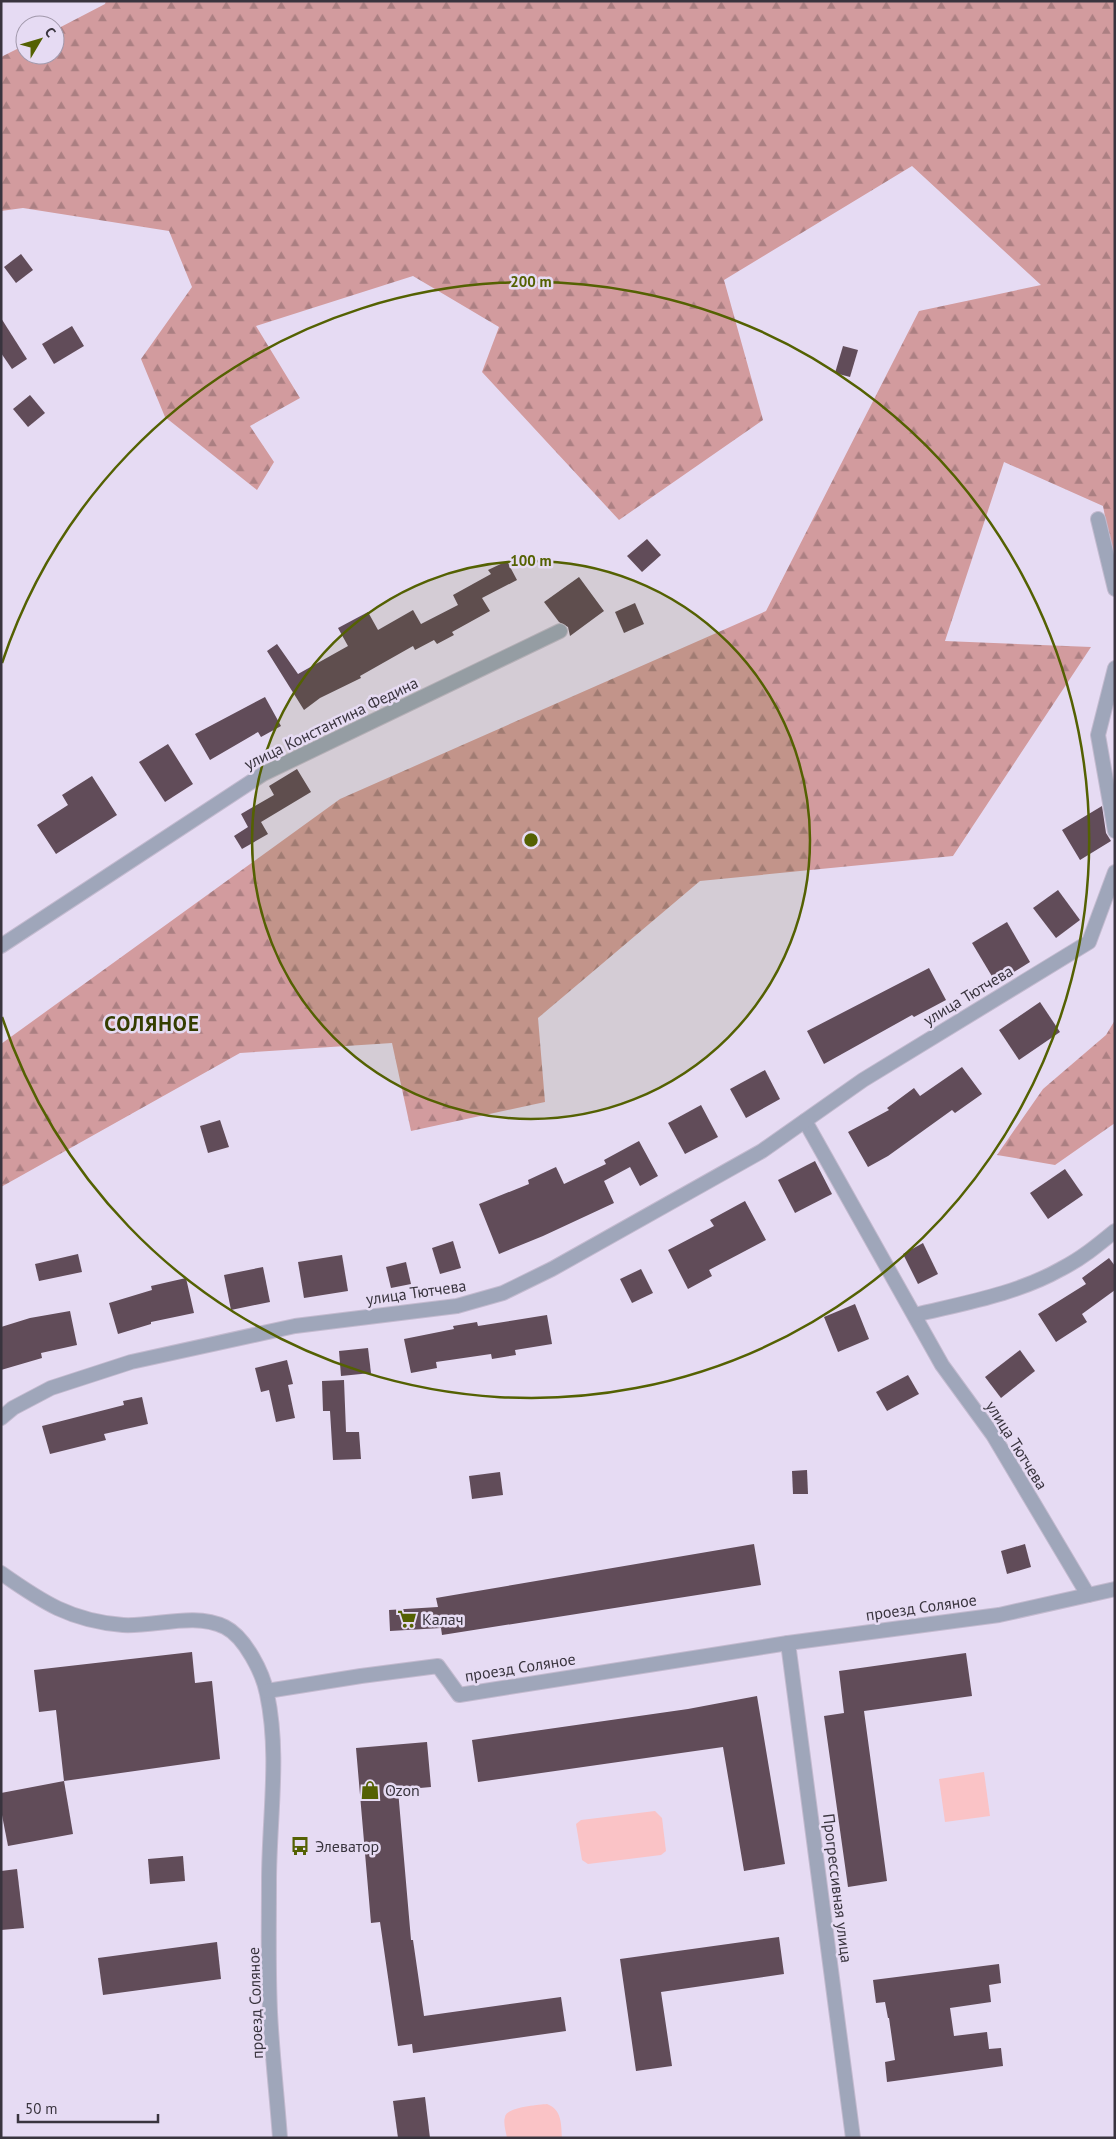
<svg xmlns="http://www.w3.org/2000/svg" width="1116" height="2139" font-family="'PT Sans',sans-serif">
  <defs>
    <pattern id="forest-firs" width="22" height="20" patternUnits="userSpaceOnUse" patternTransform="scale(1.25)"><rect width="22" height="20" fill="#d29b9e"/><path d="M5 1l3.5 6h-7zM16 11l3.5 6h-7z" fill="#ab7f82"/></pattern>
  </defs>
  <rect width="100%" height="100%" fill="#e6dbf3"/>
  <!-- green -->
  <g fill="#fac3c6">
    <polygon points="984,1772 990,1816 945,1822 939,1779"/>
    <polygon points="655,1811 662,1818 666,1851 661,1855 588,1864 582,1860 576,1824 581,1820"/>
    <path d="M547,2104C562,2110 561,2123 562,2138H507C506,2132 503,2123 505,2117C506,2107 538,2105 547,2104Z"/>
  </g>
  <!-- forest -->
  <g fill="url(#forest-firs)">
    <polygon points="106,1 1115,1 1115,568 1103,506 1004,462 945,641 1091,647 953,856 700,881 538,1018 545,1102 411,1131 392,1043 240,1053 1,1187 1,1044 340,799 766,611 919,311 1041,285 912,166 724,280 763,420 619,520 482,372 499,327 413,276 256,326 300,398 250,426 274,462 257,490 165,417 141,359 192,287 169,231 23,208 1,211 1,57 25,45 25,55 55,55 55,30 105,4"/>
    <polygon points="1115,1020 1115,1123 1055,1165 997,1155 1043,1089 1106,1035"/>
  </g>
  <!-- building -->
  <g fill="#614c59">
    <polygon points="21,254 33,270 16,283 4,267"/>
    <polygon points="1,318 27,359 12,369 1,353"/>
    <polygon points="72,326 84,346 54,364 42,344"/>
    <polygon points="843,346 858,350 850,377 835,373"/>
    <polygon points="30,395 45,413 28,427 13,409"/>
    <polygon points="647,539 661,555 642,572 627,556"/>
    <polygon points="507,561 517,580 482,598 490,611 452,632 454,635 437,644 434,640 415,650 413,646 360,676 361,678 320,698 304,710 267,651 277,644 298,674 348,646 338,628 368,612 378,630 413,610 421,624 458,605 453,595 491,574 488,570"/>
    <polygon points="579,577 604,611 570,636 568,627 559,622 544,602"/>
    <polygon points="635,603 644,624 624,633 615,612"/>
    <polygon points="265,697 281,726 261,737 258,732 210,760 195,734"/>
    <polygon points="168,744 193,784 165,802 139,762"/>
    <polygon points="297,769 311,792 261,822 268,834 242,849 234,836 248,827 241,814 274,795 269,786"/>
    <polygon points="92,776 117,815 56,854 37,825 68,805 62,795"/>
    <polygon points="1102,806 1106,833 1111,841 1080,860 1062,830"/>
    <polygon points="1058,890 1080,920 1056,938 1033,908"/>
    <polygon points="1007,922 1030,962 996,983 972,943"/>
    <polygon points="929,968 946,1000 914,1017 912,1015 824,1064 807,1031"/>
    <polygon points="1040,1002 1060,1032 1019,1060 999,1030"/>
    <polygon points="962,1067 982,1094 955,1113 952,1110 888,1156 868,1167 848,1132 889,1110 887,1108 914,1088 920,1096"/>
    <polygon points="765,1070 780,1099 746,1118 730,1089"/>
    <polygon points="701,1105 718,1137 685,1154 668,1123"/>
    <polygon points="220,1120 229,1147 208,1153 200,1126"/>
    <polygon points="639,1141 658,1176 640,1186 630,1167 604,1181 614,1203 543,1236 499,1254 479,1204 529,1184 528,1180 556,1167 564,1184 606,1164 604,1160"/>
    <polygon points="815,1161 832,1194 795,1213 778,1180"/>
    <polygon points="1065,1169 1083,1195 1048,1219 1030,1193"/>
    <polygon points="745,1201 766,1240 709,1270 712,1276 688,1289 668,1250 714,1226 710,1220"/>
    <polygon points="453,1241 461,1268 440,1274 432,1248"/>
    <polygon points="923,1243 938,1274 918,1284 903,1254"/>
    <polygon points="78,1254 82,1272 39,1281 35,1264"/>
    <polygon points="342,1255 348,1291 304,1298 298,1262"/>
    <polygon points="1109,1258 1115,1266 1115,1290 1082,1314 1087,1322 1056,1342 1038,1314 1086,1284 1082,1278"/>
    <polygon points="406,1262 411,1284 391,1288 386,1267"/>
    <polygon points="263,1267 270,1302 231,1310 224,1275"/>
    <polygon points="641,1269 653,1293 632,1303 620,1279"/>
    <polygon points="186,1278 194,1313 151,1322 151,1324 118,1334 109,1303 152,1290 151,1286"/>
    <polygon points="855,1304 869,1339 838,1352 824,1317"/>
    <polygon points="70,1311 77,1345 41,1353 42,1358 1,1370 1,1327 30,1318"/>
    <polygon points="547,1315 552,1344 515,1350 516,1355 492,1359 491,1354 436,1362 437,1368 411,1373 404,1339 454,1329 453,1326 477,1322 478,1326"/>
    <polygon points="368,1348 371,1373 341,1376 339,1351"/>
    <polygon points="1020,1350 1035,1371 1001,1398 985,1377"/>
    <polygon points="287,1360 293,1384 288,1385 295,1418 276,1422 269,1390 261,1392 255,1368"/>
    <polygon points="908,1375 919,1394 887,1411 876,1392"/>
    <polygon points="344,1380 346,1432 359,1432 361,1459 333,1460 330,1411 323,1411 322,1381"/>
    <polygon points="142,1397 148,1424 104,1434 106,1440 50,1454 42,1426 124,1405 123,1401"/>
    <polygon points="807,1470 808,1494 793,1494 792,1471"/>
    <polygon points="500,1472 503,1495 472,1499 469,1476"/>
    <polygon points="754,1544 761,1585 442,1635 441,1628 390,1631 389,1610 438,1607 436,1598"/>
    <polygon points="1025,1544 1031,1567 1007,1574 1001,1551"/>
    <polygon points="192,1652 195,1683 212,1681 220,1759 64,1781 56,1710 39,1712 34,1670"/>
    <polygon points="966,1653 972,1696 864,1711 887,1881 848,1887 824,1716 844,1713 839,1671"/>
    <polygon points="757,1696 785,1864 744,1871 723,1747 478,1782 472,1740 688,1709"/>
    <polygon points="427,1742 431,1787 398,1790 411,1940 413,1940 424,2016 561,1997 566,2031 413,2053 412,2044 398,2046 380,1922 371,1923 356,1748"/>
    <polygon points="64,1781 73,1834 8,1846 1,1810 1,1793"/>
    <polygon points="183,1856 185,1881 150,1884 148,1859"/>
    <polygon points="17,1869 24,1928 1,1930 1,1871"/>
    <polygon points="779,1937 784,1974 661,1992 672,2066 636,2071 620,1959"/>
    <polygon points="217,1942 221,1979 103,1995 98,1958"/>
    <polygon points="999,1964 1001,1983 989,1985 991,2002 950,2008 954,2036 987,2032 989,2049 1001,2048 1003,2066 887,2082 885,2062 895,2060 889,2018 888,2018 885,2002 876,2003 873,1980"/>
    <polygon points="425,2097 430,2138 398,2138 393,2101"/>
  </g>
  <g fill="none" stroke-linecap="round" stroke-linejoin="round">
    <!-- minor casing -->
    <g stroke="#c3bacf" stroke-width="16">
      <g id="minor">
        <polyline points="1098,519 1115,589"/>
        <polyline points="1115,668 1098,735 1115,831"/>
        <polyline points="1,946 263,774 560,631"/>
        <polyline points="805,1121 942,1365 993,1435 1088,1595"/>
        <path d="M915,1315C964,1303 1017,1294 1061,1269C1081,1259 1098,1245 1115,1231"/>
        <polyline points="1,1418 13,1408 51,1388 131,1362 295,1326 457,1306 503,1293 552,1269 762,1151 863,1080 1089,942 1115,872"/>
        <path d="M1,1573C42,1602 71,1621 123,1625C155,1627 194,1612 225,1627C245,1637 263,1673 267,1694C280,1755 269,1819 269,1881C269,1924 268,1968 270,2012C272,2054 277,2096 280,2138"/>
        <polyline points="788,1643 853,2138"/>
        <polyline points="267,1691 361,1676 438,1666 459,1695 788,1643 999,1615 1115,1589"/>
      </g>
    </g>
    <!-- minor -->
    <use href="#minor" stroke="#9fa6ba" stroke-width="14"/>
  </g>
  <!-- distance rings -->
  <circle cx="531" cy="840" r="279" fill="#546102" fill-opacity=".12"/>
  <g fill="none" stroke="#546102" stroke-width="2.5">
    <circle cx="531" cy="840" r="279"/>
    <path d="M2 663A558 558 0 1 1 2 1017"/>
  </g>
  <!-- icons -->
  <defs>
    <g id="supermarket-bare" transform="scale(1.5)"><path d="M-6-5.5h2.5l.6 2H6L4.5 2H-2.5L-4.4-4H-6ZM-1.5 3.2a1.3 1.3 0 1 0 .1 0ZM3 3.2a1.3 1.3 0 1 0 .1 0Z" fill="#546102" stroke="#e6dbf3" stroke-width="2.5" paint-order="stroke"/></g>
    <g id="shop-bare" transform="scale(1.5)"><path d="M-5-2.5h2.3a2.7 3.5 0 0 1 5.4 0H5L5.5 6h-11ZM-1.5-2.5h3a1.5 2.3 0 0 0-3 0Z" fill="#546102" stroke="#e6dbf3" stroke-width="2.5" paint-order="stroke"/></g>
    <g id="bus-bare" transform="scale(1.5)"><path d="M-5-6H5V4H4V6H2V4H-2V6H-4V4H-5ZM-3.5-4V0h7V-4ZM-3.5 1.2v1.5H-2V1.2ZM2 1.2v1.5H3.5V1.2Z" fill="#546102" stroke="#e6dbf3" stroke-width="2.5" paint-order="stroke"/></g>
  </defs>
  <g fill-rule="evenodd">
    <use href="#supermarket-bare" x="407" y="1619"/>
    <use href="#shop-bare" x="370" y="1790"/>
    <use href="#bus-bare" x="300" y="1846"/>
  </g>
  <g text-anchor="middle" stroke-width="5" stroke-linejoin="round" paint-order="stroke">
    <!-- street labels -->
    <g font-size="16" fill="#39343e" stroke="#e6dbf3">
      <text transform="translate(331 723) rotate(-26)" y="6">улица Константина Федина</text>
      <text transform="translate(968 995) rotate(-31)" y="6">улица Тютчева</text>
      <text transform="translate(416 1292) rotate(-8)" y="6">улица Тютчева</text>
      <text transform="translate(1017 1445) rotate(58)" y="6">улица Тютчева</text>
      <text transform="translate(921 1607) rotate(-8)" y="6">проезд Соляное</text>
      <text transform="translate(520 1667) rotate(-9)" y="6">проезд Соляное</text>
      <text transform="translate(838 1888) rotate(83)" y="6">Прогрессивная улица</text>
      <text transform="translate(255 2003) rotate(-92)" y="6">проезд Соляное</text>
    </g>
    <!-- poi labels -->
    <g font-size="16" fill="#39343e" stroke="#e6dbf3" text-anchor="start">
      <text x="422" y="1625">Калач</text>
      <text x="385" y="1796">Ozon</text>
      <text x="315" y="1852">Элеватор</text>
    </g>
    <!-- district labels -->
    <g font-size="21" font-weight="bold" letter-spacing="1" fill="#343d00" stroke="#e6dbf3">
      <text x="152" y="1031">СОЛЯНОЕ</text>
    </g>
  </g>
  <circle cx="531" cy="840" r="8" fill="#546102" stroke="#e6dbf3" stroke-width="2.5"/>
  <g font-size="15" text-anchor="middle" font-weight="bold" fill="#546102" stroke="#e6dbf3" stroke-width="5" stroke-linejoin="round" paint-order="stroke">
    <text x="531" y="287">200 m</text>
    <text x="531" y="566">100 m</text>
  </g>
  <!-- border -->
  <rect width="1116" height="2139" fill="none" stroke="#39343e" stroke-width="5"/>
  <!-- north arrow -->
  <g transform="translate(40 40) rotate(52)"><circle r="24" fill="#e6dbf3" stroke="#a198ab"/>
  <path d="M0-4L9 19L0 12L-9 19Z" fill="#546102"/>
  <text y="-8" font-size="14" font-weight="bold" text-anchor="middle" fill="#39343e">С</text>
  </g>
  <!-- scale -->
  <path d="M18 2114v8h140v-8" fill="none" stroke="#39343e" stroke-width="2.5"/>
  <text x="25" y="2114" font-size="15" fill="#39343e" stroke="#e6dbf3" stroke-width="4" paint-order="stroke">50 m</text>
</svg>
